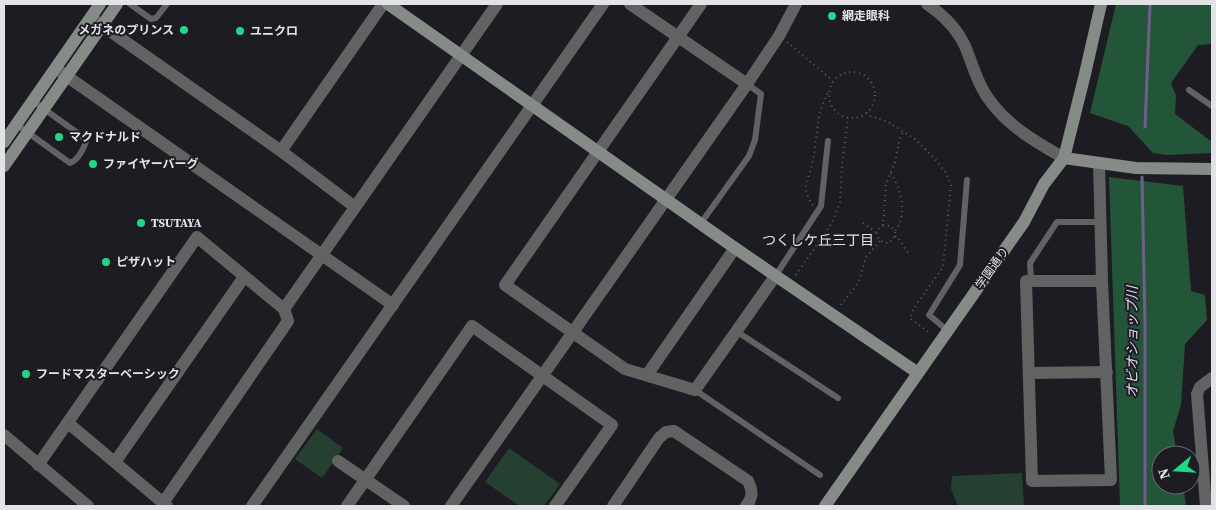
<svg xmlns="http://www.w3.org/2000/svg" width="1216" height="510" font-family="'Source Serif 4','Noto Sans JP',serif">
  <rect width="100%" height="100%" fill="#1e1c23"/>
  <!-- green -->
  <g fill="#254030">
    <polygon points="317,429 343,448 322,478 295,459"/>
    <polygon points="509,448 560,484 544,506 520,506 485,482"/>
    <polygon points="1022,473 1024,506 958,506 951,489 952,476"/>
  </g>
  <!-- forest -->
  <g fill="#235539">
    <polygon points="1116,4 1212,4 1212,44 1198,45 1171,83 1176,96 1175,114 1212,142 1212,153 1166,155 1153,153 1128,126 1090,113"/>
    <polygon points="1109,177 1183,186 1191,291 1205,295 1207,320 1185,344 1181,405 1173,431 1177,455 1161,455 1161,485 1183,485 1186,506 1120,506"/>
  </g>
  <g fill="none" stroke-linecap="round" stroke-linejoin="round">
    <!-- stream -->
    <g stroke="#705f8c" stroke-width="3">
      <polyline points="1145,127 1150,4"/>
      <polyline points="1142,177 1145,322 1145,506"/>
    </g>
    <!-- path -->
    <g stroke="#5f5d64" stroke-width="2" stroke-dasharray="1 4" stroke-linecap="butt">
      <polyline points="787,42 833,81"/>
      <circle cx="852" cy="95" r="23"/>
      <polyline points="866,113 870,116 888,122 915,139 935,159 946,173 951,184 943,267 914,308 910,318 931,334"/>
      <path d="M891,173C901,191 908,213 895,231"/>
      <path d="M813,205C809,200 806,193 806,187C806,179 811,172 812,164C818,139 815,116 828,93"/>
      <polyline points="863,223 877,233"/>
      <path d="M883,225L890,226L895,231L894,238L889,243C882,243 878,240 877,233L880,227L883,225L886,184L895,162L900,137L904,131"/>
      <path d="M895,236C904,241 903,251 911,254"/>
      <polyline points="796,275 832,223 840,202 842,166 848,118"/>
      <polyline points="841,305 856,286 860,278 866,257 880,241"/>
    </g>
    <!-- lane -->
    <g stroke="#606361" stroke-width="6">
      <polyline points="130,4 151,19 156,18 167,4"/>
      <polyline points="1189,90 1212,106"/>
      <path d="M16,124L70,163C78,160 83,150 86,142L83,137L33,101"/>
      <polyline points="701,223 749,156 755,140 761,94 747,84"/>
      <polyline points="776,275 821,206 828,141"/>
      <polyline points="1031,280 1030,263 1057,222 1100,222"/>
      <polyline points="736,331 838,398"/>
      <polyline points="948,331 929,315 960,265 967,180"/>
      <polyline points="695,390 820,475"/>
    </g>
    <!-- street -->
    <g stroke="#606361" stroke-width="12">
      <polyline points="630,4 747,84"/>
      <polyline points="701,4 505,285 625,369 695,390 776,275"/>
      <path d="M927,4C942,14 957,29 965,46C973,65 978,86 991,102C1009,127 1038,143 1064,158"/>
      <polyline points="93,19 281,151 355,207"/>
      <polyline points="58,70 393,305"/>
      <polyline points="281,151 383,4"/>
      <polyline points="1099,163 1102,281 1111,480 1032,481 1026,281 1102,281"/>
      <polyline points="284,309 497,4"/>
      <polyline points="1029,373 1107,372"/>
      <polyline points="647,375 735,248"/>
      <polyline points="68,423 167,506"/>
      <polyline points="4,435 88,506"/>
      <polyline points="338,461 404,506"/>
      <polyline points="115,462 244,277"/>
      <polyline points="38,465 197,237 284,309 288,321 163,503"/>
      <polyline points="252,506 603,4"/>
      <polyline points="347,506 472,326 612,425 555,506"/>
      <polyline points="451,506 747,84 779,36 796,4"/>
      <path d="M613,506L659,438L666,432L674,431L748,481C753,492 753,497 746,506"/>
      <polyline points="1206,506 1197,394 1200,387 1212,378"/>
    </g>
    <!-- secondary -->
    <g stroke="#858c88" stroke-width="12">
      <polyline points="388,4 735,248 918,373"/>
      <polyline points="4,142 100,4"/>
      <polyline points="1064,158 1136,168 1212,169"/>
      <polyline points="4,166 117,4"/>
      <polyline points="825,506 1024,222 1044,184 1064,158 1085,74 1101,4"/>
    </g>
  </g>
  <!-- markers -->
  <g fill="#1fd887" stroke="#1e1c23" stroke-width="2">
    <circle cx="832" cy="16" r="5"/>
    <circle cx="184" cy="30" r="5"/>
    <circle cx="240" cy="31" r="5"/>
    <circle cx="59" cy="137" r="5"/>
    <circle cx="93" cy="164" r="5"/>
    <circle cx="141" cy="223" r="5"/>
    <circle cx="106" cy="262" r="5"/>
    <circle cx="26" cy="374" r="5"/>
  </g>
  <g text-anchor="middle" stroke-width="4" stroke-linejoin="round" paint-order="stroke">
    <!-- poi labels -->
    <g font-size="12" font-weight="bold" fill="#e3e2e7" stroke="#1e1c23" text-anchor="start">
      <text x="842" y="20">網走眼科</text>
      <text x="174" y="34" text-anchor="end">メガネのプリンス</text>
      <text x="250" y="35">ユニクロ</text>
      <text x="69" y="141">マクドナルド</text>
      <text x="103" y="168">ファイヤーバーグ</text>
      <text x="151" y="227">TSUTAYA</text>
      <text x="116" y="266">ピザハット</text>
      <text x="36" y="378">フードマスターベーシック</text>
    </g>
    <!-- street labels -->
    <g font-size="12" fill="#e3e2e7" stroke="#1e1c23">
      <text transform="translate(992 268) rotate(-55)" y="4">学園通り</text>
    </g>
    <!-- neighbourhood labels -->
    <g font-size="14" fill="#e3e2e7" stroke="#1e1c23">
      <text x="818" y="245">つくしケ丘三丁目</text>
    </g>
    <!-- water labels -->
    <g font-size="14" font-style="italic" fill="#e3d9f6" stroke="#1e1c23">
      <text transform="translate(1132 342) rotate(-90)" y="5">オビオショップ川</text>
    </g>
  </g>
  <!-- border -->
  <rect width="1216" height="510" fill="none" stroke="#e3e2e7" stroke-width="10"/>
  <!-- north arrow -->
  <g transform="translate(1176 470) rotate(252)"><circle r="24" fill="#1e1c23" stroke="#6d6b71"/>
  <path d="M0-4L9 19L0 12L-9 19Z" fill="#1fd887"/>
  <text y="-8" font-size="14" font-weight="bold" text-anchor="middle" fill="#e3e2e7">N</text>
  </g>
</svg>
